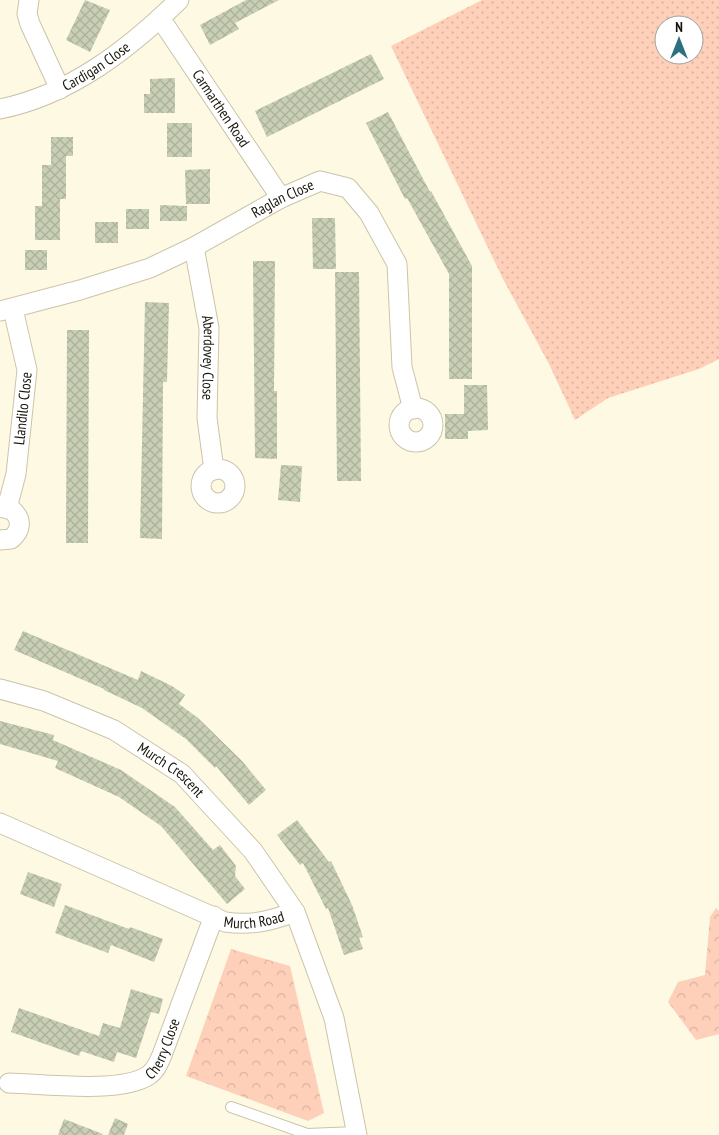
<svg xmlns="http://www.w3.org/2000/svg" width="719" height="1135" font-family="'PT Sans Narrow',sans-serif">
  <defs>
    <pattern id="grass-dots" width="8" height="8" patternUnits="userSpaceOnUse" patternTransform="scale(1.25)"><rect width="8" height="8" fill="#fed0b9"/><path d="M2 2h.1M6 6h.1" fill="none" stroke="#d9b29e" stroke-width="1.8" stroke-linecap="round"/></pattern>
    <pattern id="forest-crowns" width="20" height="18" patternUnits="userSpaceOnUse" patternTransform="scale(1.25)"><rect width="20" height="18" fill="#fed0b9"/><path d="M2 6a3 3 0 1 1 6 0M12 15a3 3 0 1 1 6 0" fill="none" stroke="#d9b29e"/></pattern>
    <pattern id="building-cross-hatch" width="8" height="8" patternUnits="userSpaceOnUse" patternTransform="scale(1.25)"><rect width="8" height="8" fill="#c8cfb5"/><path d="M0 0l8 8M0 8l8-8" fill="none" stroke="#abb19a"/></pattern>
  </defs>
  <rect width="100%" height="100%" fill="#fef9e3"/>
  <!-- grass -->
  <path fill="url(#grass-dots)" fill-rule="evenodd" d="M482,0H719V359L699,369L608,398L575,420L549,364L503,279L391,46ZM664,25H694V55H664Z"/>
  <!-- forest -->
  <g fill="url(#forest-crowns)">
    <polygon points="716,908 719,911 719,1034 696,1040 668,1002 678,982 705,975 710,917"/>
    <polygon points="231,949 290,966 324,1113 308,1121 186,1076"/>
  </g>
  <!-- building -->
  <g fill="url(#building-cross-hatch)">
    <polygon points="85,0 110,10 90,52 66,40"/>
    <polygon points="246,0 279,0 235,23 239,29 210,45 200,25"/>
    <polygon points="371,54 384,79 267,137 255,111"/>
    <polygon points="175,78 175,113 144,113 144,94 150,94 150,79"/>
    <polygon points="388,112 430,192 431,191 472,266 472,379 449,379 449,274 407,198 405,199 366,123"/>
    <rect x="167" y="123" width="25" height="34"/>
    <polygon points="51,137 73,137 73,156 66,156 66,199 60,199 60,240 35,240 35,206 42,206 42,165 51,165"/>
    <polygon points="210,169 210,204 186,204 185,170"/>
    <polygon points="160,205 187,206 187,221 160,221"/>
    <rect x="126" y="209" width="23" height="20"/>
    <polygon points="312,218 335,218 336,269 313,269"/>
    <rect x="95" y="222" width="23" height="21"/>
    <rect x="25" y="250" width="22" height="20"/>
    <polygon points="253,261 275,261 274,391 277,391 277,459 255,458"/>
    <polygon points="335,272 359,272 361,481 337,481"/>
    <polygon points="145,302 169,303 167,382 163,382 162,539 140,538"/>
    <polygon points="67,330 89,330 88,543 66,543"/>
    <polygon points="464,385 487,385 488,430 468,431 468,439 445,439 445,414 464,414"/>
    <polygon points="281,465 302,466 300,502 278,500"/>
    <polygon points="23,631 138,680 141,671 172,686 185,695 179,704 198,718 242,761 266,790 249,805 216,766 215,768 186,739 142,708 104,690 104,689 14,650"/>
    <polygon points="0,721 54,735 53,740 121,770 175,807 213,850 220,845 236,866 235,876 245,889 227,904 161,826 119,797 55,768 58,761 0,744"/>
    <polygon points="297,820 329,862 331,861 352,905 363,937 359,938 363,949 344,955 328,908 326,909 303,863 300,865 277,835"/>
    <polygon points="28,872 62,884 54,907 20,894"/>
    <polygon points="65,905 129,929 130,927 163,939 154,962 111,945 108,953 55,933"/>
    <polygon points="131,989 163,999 159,1014 151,1012 136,1058 117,1052 114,1062 81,1051 79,1056 11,1032 19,1008 99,1036 103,1023 120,1028"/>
    <polygon points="115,1118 128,1124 124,1135 108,1135"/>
    <polygon points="64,1119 103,1134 102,1135 58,1135"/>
  </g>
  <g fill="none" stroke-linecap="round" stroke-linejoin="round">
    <!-- service casing -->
    <g stroke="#cbc4aa" stroke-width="12">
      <polyline id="service" points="231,1107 307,1134 356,1132"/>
    </g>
    <!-- minor casing -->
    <g stroke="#cbc4aa" stroke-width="21">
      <g id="minor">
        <polyline points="29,0 27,14 30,24 60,89"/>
        <path id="s1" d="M160,18L281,198"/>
        <path id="s2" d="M0,109C70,95 129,49 179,0"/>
        <path id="s3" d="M194,247L209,328L207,418L214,470"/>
        <path id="s4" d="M0,311L80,290L150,268L194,247L281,198L320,181L348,188L369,213L397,264L402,367L413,409"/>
        <circle cx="416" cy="425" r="17"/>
        <circle cx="218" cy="486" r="17"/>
        <path d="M0,507L12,510C22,519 22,530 11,539L0,540"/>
        <path id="s5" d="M7,508L16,474L27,370L13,309"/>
        <path id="s6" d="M0,689L44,701L114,730L182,774L253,851L295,912L334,1018L357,1135"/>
        <path id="s7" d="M0,823L225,922C251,926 270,921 295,912"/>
        <path id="s8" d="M9,1083C44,1084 122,1094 149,1075C156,1070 159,1062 162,1055L214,916"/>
      </g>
    </g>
    <!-- service -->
    <use href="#service" stroke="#fff" stroke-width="10"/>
    <!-- minor -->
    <use href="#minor" stroke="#fff" stroke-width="19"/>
  </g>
  <g text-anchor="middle" stroke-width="4.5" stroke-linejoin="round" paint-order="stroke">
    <!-- street labels -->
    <g font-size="15" fill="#17150b" stroke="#fff">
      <text dy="5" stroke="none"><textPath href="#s2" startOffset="106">Cardigan Close</textPath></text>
      <text dy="5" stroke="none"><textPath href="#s1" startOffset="109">Carmarthen Road</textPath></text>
      <text dy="5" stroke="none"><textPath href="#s4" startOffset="306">Raglan Close</textPath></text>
      <text dy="5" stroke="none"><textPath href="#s3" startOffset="112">Aberdovey Close</textPath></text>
      <text dy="5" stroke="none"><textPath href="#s5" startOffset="101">Llandilo Close</textPath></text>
      <text dy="5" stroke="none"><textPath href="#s6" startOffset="191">Murch Crescent</textPath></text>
      <text dy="5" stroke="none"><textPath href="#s7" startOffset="275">Murch Road</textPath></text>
      <text dy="5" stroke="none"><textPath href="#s8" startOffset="172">Cherry Close</textPath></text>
    </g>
  </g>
  <!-- north arrow -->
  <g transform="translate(679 40)"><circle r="24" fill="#ffffff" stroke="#a2a19d"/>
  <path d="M0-4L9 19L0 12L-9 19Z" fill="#2b6f80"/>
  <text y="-8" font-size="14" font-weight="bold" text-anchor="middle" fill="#17150b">N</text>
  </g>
</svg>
